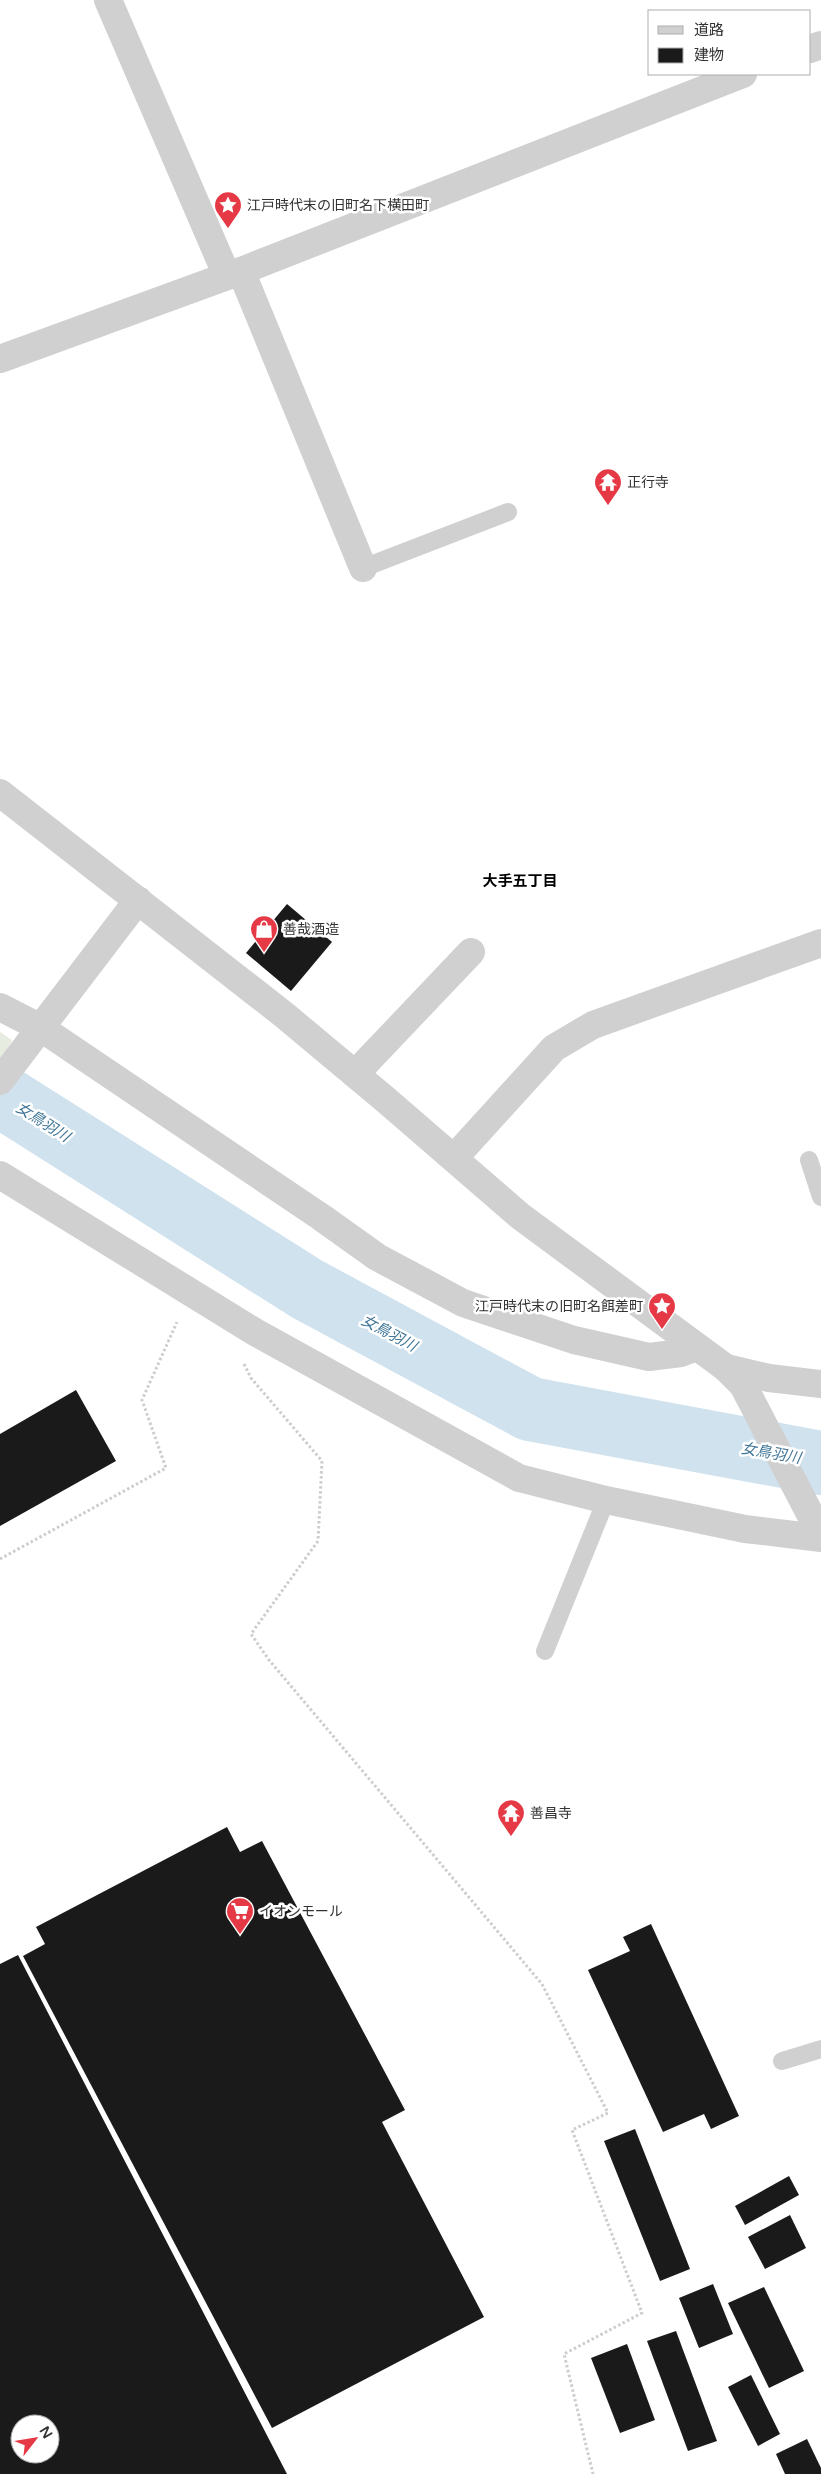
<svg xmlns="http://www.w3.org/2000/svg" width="821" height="2474" font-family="'Varela Round','Noto Sans JP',sans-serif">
  <rect width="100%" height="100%" fill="#fff"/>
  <!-- green -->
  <polygon fill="#e6ecdf" points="0,1032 12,1040 0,1064"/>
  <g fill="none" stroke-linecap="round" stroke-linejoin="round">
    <!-- river -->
    <polyline stroke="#cfe2ee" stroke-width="64" points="0,1095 307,1289 530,1409 821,1463"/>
  </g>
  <!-- building -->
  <g fill="#1a1a1a" fill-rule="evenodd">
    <polygon points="287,904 332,942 291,991 246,953"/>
    <polygon points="76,1390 116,1461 0,1526 0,1434"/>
    <polygon points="227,1827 240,1852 262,1841 405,2110 382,2122 484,2317 272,2428 23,1956 45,1944 36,1927"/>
    <polygon points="651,1924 739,2116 711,2129 704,2114 663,2132 588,1970 630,1951 623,1937"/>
    <path d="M18,1955L46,2009L287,2474H0V1964ZM20,2424H50V2454H20Z"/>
    <polygon points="635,2129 690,2269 660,2281 604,2141"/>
    <polygon points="789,2176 799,2195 745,2225 735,2206"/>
    <polygon points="790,2215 806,2248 765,2269 748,2237"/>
    <polygon points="713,2284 733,2334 699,2348 679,2298"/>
    <polygon points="764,2287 804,2371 769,2388 728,2303"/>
    <polygon points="676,2331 717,2441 688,2451 647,2341"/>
    <polygon points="627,2344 655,2420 620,2433 591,2358"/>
    <polygon points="751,2375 780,2434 758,2446 728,2387"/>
    <polygon points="807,2439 821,2468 821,2474 785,2474 776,2454"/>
  </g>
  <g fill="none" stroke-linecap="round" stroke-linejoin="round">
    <!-- path -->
    <g stroke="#cdcdcd" stroke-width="3" stroke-dasharray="2.5 2.5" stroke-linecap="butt">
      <polyline points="244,1364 251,1378 322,1461 318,1541 251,1634 269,1660 542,1984 608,2113 572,2130 642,2313 564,2354 593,2474"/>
      <polyline points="0,1559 166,1468 142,1400 177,1322"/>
    </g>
    <!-- service -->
    <g stroke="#d0d0d0" stroke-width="18">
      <polyline points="363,568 508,512"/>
      <polyline points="809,1160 821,1197"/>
      <polyline points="545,1651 606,1500"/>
      <polyline points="782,2061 821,2049"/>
    </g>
    <!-- minor -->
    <g stroke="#d0d0d0" stroke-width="28">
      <polyline points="108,0 227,276"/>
      <polyline points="810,49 821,45"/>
      <polyline points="241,271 363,568"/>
      <polyline points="0,359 241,271 743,74"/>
      <polyline points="0,793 283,1014 386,1100 520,1216 726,1368 743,1385 821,1535"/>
      <polyline points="0,1007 41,1028 321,1217 377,1257 463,1303 574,1340 649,1357 681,1353 697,1347"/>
      <polyline points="355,1074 471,952"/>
      <polyline points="0,1081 138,900"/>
      <polyline points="454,1158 554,1048 593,1025 821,943"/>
      <polyline points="0,1175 255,1332 519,1478 606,1500 745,1529 821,1538"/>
      <polyline points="726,1368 769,1378 821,1384"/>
    </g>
  </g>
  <!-- icons -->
  <defs>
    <g id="sight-pin" transform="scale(1.4375)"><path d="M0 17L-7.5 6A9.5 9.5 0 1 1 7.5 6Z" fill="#e63946" stroke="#fff"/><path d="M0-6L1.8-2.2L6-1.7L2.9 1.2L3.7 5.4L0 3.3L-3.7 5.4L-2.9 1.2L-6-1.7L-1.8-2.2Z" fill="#fff"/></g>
    <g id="temple-pin" transform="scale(1.4375)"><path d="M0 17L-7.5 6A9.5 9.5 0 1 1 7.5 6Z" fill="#e63946" stroke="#fff"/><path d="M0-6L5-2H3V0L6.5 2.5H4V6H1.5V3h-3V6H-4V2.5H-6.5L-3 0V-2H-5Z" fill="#fff"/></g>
    <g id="shop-pin" transform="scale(1.4375)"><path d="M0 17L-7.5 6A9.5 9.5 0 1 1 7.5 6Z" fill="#e63946" stroke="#fff"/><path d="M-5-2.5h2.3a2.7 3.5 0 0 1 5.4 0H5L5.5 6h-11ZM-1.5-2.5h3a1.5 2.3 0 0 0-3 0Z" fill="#fff"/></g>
    <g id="supermarket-pin" transform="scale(1.4375)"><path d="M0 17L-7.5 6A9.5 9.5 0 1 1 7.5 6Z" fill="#e63946" stroke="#fff"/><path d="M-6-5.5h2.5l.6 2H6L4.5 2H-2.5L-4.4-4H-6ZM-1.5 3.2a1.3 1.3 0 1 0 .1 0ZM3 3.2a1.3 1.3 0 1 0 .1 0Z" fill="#fff"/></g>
  </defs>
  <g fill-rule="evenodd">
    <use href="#sight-pin" x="228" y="205"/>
    <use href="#temple-pin" x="608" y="482"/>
    <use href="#shop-pin" x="264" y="929"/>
    <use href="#sight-pin" x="662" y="1306"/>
    <use href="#temple-pin" x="511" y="1813"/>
    <use href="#supermarket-pin" x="240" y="1911"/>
  </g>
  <g text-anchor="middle" stroke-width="5" stroke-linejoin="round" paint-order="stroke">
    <!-- poi labels -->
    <g font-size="14" fill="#333" stroke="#fff" text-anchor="start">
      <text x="247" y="210">江戸時代末の旧町名下横田町</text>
      <text x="627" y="487">正行寺</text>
      <text x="283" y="934">善哉酒造</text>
      <text x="643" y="1311" text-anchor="end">江戸時代末の旧町名餌差町</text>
      <text x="530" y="1818">善昌寺</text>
      <text x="259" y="1916">イオンモール</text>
    </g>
    <!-- neighbourhood labels -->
    <g font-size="15" font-weight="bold" fill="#000" stroke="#fff">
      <text x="520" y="886">大手五丁目</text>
    </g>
    <!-- water labels -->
    <g font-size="15" font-style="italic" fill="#3f7597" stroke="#fff">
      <text transform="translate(43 1122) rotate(32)" y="5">女鳥羽川</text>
      <text transform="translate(389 1333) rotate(28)" y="5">女鳥羽川</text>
      <text transform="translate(771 1453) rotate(10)" y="5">女鳥羽川</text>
    </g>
  </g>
  <!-- legend -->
  <rect x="648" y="10" width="162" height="65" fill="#ffffff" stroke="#adadad"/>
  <rect x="658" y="26" width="25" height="8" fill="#d0d0d0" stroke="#adadad"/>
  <text x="694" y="35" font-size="15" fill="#333333">道路</text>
  <rect x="658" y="48" width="25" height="15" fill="#1a1a1a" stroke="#adadad"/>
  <text x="694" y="60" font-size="15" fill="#333333">建物</text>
  <!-- north arrow -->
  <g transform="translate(35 2439) rotate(59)"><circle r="24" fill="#ffffff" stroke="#adadad"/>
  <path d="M0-4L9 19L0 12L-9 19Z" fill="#e63946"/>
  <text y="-8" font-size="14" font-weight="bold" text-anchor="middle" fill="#333333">N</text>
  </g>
</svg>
